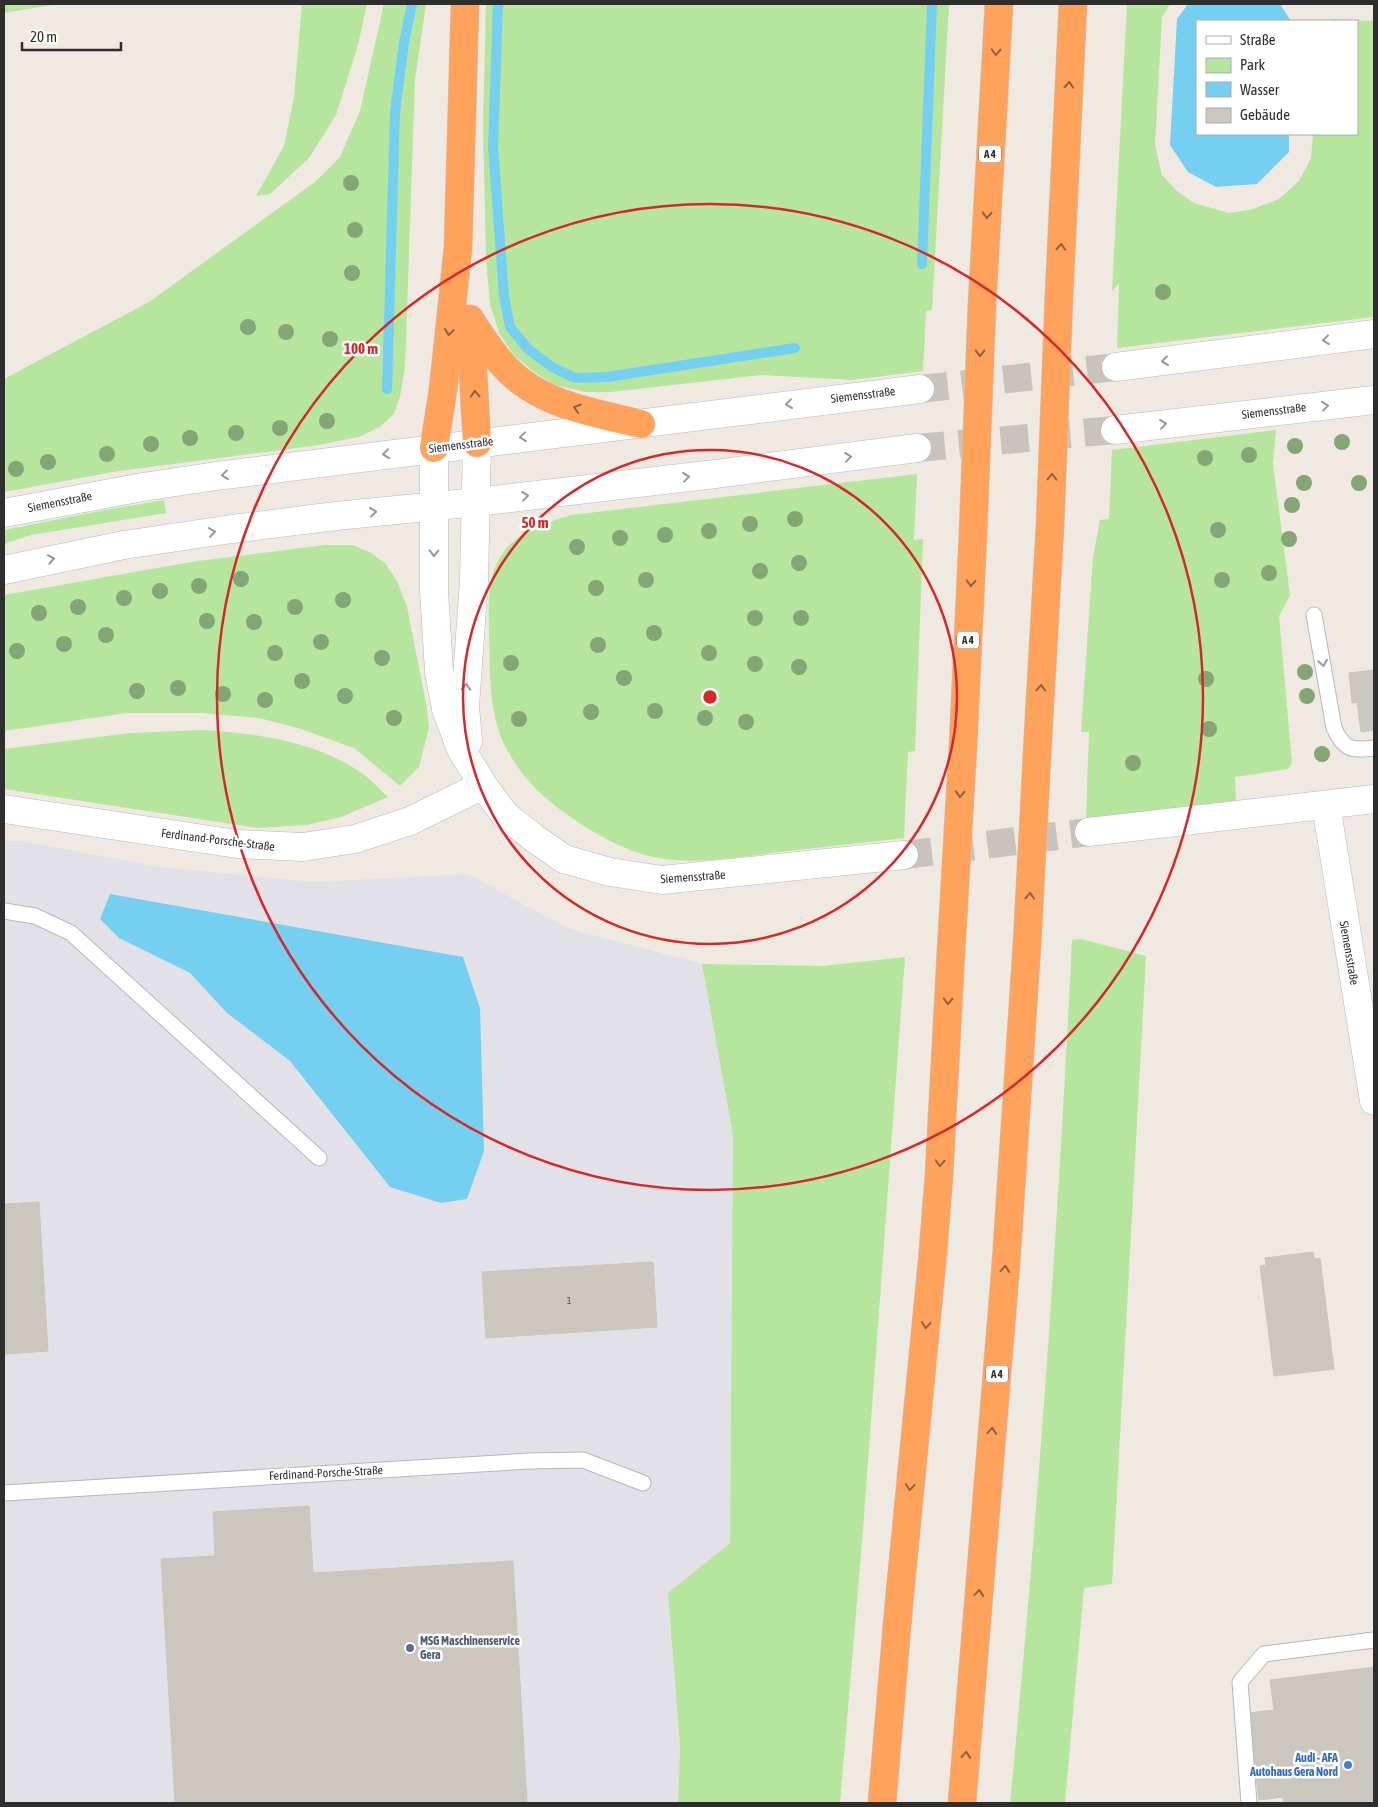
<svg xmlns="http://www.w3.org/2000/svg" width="1378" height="1807" font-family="'Asap Condensed',sans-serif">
  <rect width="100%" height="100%" fill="#efe9e1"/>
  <!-- industrial -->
  <polygon fill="#e3e1e8" points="4,841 22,841 160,867 314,882 468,874 567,928 702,964 733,1135 730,1543 668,1593 680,1746 678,1803 4,1803"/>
  <!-- green -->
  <g fill="#b6e59e">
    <polygon points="4,4 58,4 4,13"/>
    <polygon points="302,4 367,4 358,45 336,115 309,158 270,194 256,196 284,146 294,97"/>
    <polygon points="384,4 426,4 415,80 405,368 400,396 394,414 380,427 359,437 319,445 119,471 4,492 4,379 149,302 315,182 340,157 360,111"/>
    <polygon points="486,4 949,4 932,310 926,311 923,371 852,380 761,375 611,392 585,392 555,385 534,372 514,355 499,333 490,304 486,257 483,124"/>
    <polygon points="1127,4 1170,4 1162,17 1155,145 1162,175 1177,191 1194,203 1229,213 1253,209 1279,199 1299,181 1311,158 1313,134 1357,134 1357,21 1327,21 1332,19 1374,21 1374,317 1117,348 1119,283 1112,291"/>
    <polygon points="1276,430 1273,464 1290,595 1279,616 1292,763 1288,769 1235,777 1236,802 1086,818 1089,732 1081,732 1093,557 1100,520 1109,519 1112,450"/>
    <path d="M917,474L914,540L923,539L915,751L908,752L904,838C863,843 821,847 780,852C730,858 678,869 630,850C597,837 544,803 523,774C510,758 499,737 495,717C489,690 490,664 489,637C489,618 487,592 493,573C495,567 499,558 503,553C519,530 546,523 571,515Z"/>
    <polygon points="164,500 166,513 31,535 4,544 4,530 105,510"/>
    <polygon points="325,545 353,545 371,553 385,563 397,581 407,607 426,703 429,727 419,767 400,786 354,748 298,728 259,718 202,713 127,713 4,731 4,595 197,561"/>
    <path d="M201,730C255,733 317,741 363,774C372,780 380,790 388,797L341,817L307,825L258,828L4,789V749L130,733Z"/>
    <path d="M1081,939L1146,956L1112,1584L1084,1588L1065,1803H1010C1038,1516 1058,1228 1072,940Z"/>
    <polygon points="905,957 863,1530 840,1803 678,1803 680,1746 668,1593 730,1543 733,1135 702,964 822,966"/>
  </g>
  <!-- water -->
  <g fill="#75cff0">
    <polygon points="1188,4 1280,4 1291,21 1197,21 1197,134 1289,134 1289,152 1257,184 1216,187 1188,172 1170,145 1177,19"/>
    <polygon points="110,894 463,957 480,1008 484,1151 467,1199 441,1203 390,1187 290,1061 227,1013 190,973 119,938 100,919"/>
  </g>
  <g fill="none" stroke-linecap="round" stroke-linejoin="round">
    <!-- stream -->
    <g stroke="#75cff0" stroke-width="10">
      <polyline points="498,4 493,147 504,296 510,327 528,349 552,367 575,378 607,377 795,348"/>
      <polyline points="922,264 932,4"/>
      <polyline points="387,389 395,112 404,42 412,4"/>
    </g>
  </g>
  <!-- building -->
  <g fill="#cbc7bf" stroke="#cbc5ba">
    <polygon points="1374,670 1374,700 1352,703 1349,673"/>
    <polygon points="1374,700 1374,730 1361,732 1357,702"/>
    <polygon points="39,1202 48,1351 4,1354 4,1204"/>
    <polygon points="1313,1252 1314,1259 1320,1258 1334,1369 1274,1376 1260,1266 1266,1265 1265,1258"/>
    <polygon points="653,1262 657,1327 486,1338 482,1272"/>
    <polygon points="309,1506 313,1573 513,1561 527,1803 175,1803 161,1559 215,1556 213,1512"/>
    <polygon points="1374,1667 1374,1803 1284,1803 1283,1797 1259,1800 1248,1713 1274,1710 1270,1680"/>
  </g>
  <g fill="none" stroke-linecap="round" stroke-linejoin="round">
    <!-- secondary-tunnel -->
    <g stroke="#c8c4bd" stroke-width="28" stroke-dasharray="28 14" stroke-linecap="butt">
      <polyline points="920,389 1116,367"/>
      <polyline points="917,448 1115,430"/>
      <polyline points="904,855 1089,832"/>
    </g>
    <!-- service casing -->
    <g stroke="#b4b7c1" stroke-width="17">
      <g id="service">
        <path d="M1314,615L1334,728C1344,750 1352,751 1374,748"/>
        <polyline points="4,911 35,916 71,933 319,1158"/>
        <polyline points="4,1493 529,1461 583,1460 643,1483"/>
        <polyline points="1249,1803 1240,1682 1264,1654 1374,1640"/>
      </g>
    </g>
    <!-- minor casing -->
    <g stroke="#b4b7c1" stroke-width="29">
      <g id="minor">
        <polyline points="1326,805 1374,1101"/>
        <polyline points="4,809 237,844 303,847 355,839 410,821 483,785"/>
      </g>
    </g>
    <!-- secondary casing -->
    <g stroke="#b4b7c1" stroke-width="29">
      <g id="secondary">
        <polyline points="1116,367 1374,334"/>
        <polyline points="1115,430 1374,400"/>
        <polyline points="434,448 434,590 439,672 446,709 461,749 483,785 505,815 534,838 564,859 610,872 662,880 904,855"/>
        <polyline points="4,513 143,487 216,476 920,389"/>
        <polyline points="4,570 124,545 232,529 336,516 477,502 715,474 917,448"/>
        <polyline points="468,741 465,706 474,581 477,443"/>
        <polyline points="1089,832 1374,799"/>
      </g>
    </g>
    <!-- motorway casing -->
    <g stroke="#c9c9c9" stroke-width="29">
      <g id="motorway">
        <polyline points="1059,296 1073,4"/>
        <polyline points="982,305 999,4"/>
        <polyline points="470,319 477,443"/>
        <path d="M471,321C482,337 493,356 508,370C542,405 595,413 641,424"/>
        <polyline points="434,448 443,390 458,248 465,4"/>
        <polyline points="1038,737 1050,526"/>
        <polyline points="963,746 973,534"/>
        <polyline points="882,1803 899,1603 933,1252 939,1175 951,952"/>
        <polyline points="962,1803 1006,1263 1027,945"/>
      </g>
    </g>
    <!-- service -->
    <use href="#service" stroke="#fff" stroke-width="15"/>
    <!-- minor -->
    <use href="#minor" stroke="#fff" stroke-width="28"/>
    <!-- secondary -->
    <use href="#secondary" stroke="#fff" stroke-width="28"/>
    <!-- motorway -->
    <use href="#motorway" stroke="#ffa35c" stroke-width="28"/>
    <!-- motorway-bridge casing -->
    <g stroke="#c9c9c9" stroke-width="29" stroke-linecap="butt">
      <g id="motorway-bridge">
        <polyline points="1050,526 1059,296"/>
        <polyline points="973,534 982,305"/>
        <polyline points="1027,945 1038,737"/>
        <polyline points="951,952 963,746"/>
      </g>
    </g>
    <!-- motorway-bridge -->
    <use href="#motorway-bridge" stroke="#ffa35c" stroke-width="28"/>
  </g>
  <!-- trees -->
  <g fill="#84a574">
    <circle cx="351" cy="183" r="8"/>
    <circle cx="355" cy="230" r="8"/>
    <circle cx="352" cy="273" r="8"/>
    <circle cx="1163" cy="292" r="8"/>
    <circle cx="248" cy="327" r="8"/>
    <circle cx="286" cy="332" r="8"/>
    <circle cx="330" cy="339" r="8"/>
    <circle cx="327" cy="421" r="8"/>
    <circle cx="280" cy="428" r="8"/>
    <circle cx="236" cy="433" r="8"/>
    <circle cx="190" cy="438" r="8"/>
    <circle cx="1342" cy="442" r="8"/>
    <circle cx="151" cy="444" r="8"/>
    <circle cx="1295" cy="446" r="8"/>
    <circle cx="107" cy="454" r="8"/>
    <circle cx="1249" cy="455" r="8"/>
    <circle cx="1205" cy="458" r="8"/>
    <circle cx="48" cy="462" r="8"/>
    <circle cx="16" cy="469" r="8"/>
    <circle cx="1304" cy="483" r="8"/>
    <circle cx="1359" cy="483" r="8"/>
    <circle cx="1292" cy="505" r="8"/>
    <circle cx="795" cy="519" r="8"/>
    <circle cx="750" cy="524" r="8"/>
    <circle cx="1218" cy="530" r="8"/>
    <circle cx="709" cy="531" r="8"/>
    <circle cx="665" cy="535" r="8"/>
    <circle cx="620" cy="538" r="8"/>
    <circle cx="1289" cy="539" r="8"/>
    <circle cx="577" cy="547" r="8"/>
    <circle cx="799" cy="563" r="8"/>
    <circle cx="760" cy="571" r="8"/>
    <circle cx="1269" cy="573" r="8"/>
    <circle cx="241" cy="579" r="8"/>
    <circle cx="646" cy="580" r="8"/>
    <circle cx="1222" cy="580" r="8"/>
    <circle cx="199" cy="586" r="8"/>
    <circle cx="596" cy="588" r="8"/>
    <circle cx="160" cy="591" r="8"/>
    <circle cx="124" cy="598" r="8"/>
    <circle cx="343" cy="600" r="8"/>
    <circle cx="78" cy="607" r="8"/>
    <circle cx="295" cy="607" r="8"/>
    <circle cx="39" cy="613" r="8"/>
    <circle cx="755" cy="618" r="8"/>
    <circle cx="801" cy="618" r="8"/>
    <circle cx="207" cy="621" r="8"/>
    <circle cx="254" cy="622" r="8"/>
    <circle cx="654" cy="633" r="8"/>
    <circle cx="106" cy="635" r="8"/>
    <circle cx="321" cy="642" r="8"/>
    <circle cx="64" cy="644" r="8"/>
    <circle cx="598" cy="645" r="8"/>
    <circle cx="17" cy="651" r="8"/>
    <circle cx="275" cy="653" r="8"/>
    <circle cx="709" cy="653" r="8"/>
    <circle cx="382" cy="658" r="8"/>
    <circle cx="511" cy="663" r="8"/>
    <circle cx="755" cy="664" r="8"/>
    <circle cx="799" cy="667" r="8"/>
    <circle cx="1305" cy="672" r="8"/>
    <circle cx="624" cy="678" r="8"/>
    <circle cx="1206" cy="679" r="8"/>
    <circle cx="302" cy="681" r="8"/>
    <circle cx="178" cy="688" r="8"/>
    <circle cx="137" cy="691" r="8"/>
    <circle cx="223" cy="694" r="8"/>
    <circle cx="345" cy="696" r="8"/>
    <circle cx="1307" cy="696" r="8"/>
    <circle cx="265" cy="700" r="8"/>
    <circle cx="655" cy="711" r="8"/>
    <circle cx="591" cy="712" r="8"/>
    <circle cx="394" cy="718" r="8"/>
    <circle cx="705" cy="718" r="8"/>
    <circle cx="519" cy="719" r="8"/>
    <circle cx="746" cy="722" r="8"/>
    <circle cx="1209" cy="729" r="8"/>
    <circle cx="1322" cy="754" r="8"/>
    <circle cx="1133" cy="763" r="8"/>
  </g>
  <!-- one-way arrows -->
  <defs><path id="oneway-chevron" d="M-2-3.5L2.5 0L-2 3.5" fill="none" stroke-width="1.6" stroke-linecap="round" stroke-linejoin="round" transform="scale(1.25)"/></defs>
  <g stroke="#8c6343">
    <use href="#oneway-chevron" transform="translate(996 52) rotate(93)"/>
    <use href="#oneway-chevron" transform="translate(1069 85) rotate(-87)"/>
    <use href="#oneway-chevron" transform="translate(987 215) rotate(93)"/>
    <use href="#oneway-chevron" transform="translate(1061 247) rotate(-87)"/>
    <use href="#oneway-chevron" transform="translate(449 332) rotate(96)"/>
    <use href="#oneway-chevron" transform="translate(980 353) rotate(92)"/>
    <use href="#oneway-chevron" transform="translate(475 394) rotate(-93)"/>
    <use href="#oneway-chevron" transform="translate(577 408) rotate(-163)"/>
    <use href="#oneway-chevron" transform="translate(1052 477) rotate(-88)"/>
    <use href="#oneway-chevron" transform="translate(971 583) rotate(93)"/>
    <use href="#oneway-chevron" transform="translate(1041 688) rotate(-87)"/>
    <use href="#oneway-chevron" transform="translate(960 794) rotate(93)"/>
    <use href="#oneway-chevron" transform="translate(1030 896) rotate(-87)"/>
    <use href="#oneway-chevron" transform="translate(948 1001) rotate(93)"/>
    <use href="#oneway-chevron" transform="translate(940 1163) rotate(93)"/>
    <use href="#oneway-chevron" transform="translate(1005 1269) rotate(-85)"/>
    <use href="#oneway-chevron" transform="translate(926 1325) rotate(96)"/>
    <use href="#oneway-chevron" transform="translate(992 1431) rotate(-85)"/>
    <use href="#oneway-chevron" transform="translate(910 1487) rotate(96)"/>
    <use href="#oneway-chevron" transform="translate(979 1593) rotate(-85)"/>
    <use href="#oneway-chevron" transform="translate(966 1755) rotate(-85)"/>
  </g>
  <g stroke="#969696">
    <use href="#oneway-chevron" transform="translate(1326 340) rotate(173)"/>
    <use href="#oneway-chevron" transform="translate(1165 361) rotate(173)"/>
    <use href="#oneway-chevron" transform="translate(789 404) rotate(173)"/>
    <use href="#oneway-chevron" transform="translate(1325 406) rotate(-7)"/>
    <use href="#oneway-chevron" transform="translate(1163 424) rotate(-7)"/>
    <use href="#oneway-chevron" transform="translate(523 437) rotate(173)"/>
    <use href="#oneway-chevron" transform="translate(386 454) rotate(173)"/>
    <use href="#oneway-chevron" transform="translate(848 457) rotate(-7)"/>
    <use href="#oneway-chevron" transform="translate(225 475) rotate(173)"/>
    <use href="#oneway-chevron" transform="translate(686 477) rotate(-7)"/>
    <use href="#oneway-chevron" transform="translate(525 496) rotate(-7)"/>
    <use href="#oneway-chevron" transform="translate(373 512) rotate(-6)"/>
    <use href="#oneway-chevron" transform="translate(212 532) rotate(-8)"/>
    <use href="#oneway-chevron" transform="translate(434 553) rotate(91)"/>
    <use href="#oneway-chevron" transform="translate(51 559) rotate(-11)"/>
    <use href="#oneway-chevron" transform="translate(1323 663) rotate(80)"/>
    <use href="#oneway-chevron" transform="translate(466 687) rotate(-87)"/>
  </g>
  <!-- distance rings -->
  <g fill="none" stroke="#d62828" stroke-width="2.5">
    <circle cx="710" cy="697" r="247"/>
    <circle cx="710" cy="697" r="493"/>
  </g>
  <!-- markers -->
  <circle fill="#5c6f8a" stroke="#fff" stroke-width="2" cx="410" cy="1648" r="5"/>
  <circle fill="#3f7fe0" stroke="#fff" stroke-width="2" cx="1348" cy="1765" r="5"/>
  <g text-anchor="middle" stroke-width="5" stroke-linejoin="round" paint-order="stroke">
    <!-- number labels -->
    <g font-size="10" fill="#555452">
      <text x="569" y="1304">1</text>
    </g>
    <!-- shield labels -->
    <g fill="#fff" stroke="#6d6d6d" stroke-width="1">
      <rect x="979" y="145.5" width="22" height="17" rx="4"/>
      <rect x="957" y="631.5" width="22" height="17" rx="4"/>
      <rect x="986" y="1365.5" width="22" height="17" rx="4"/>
    </g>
    <g font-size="11" font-weight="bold" fill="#2e2e2e">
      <text x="990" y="158">A 4</text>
      <text x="968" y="644">A 4</text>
      <text x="997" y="1378">A 4</text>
    </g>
    <!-- street labels -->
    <g font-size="12" fill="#2e2e2e" stroke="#fff">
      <text transform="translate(863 395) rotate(-7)" y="4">Siemensstraße</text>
      <text transform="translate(1274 411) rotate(-7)" y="4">Siemensstraße</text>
      <text transform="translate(461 445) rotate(-7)" y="4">Siemensstraße</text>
      <text transform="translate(60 502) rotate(-11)" y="4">Siemensstraße</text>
      <text transform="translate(218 840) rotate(7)" y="4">Ferdinand-Porsche-Straße</text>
      <text transform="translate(693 877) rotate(-4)" y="4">Siemensstraße</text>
      <text transform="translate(1349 953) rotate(80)" y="4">Siemensstraße</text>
      <text transform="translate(326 1473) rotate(-3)" y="4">Ferdinand-Porsche-Straße</text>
    </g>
    <!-- service labels -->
    <g font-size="12" font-weight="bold" fill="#4e5e75" stroke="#fff" text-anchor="start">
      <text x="420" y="1645">MSG Maschinenservice<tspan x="420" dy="14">Gera</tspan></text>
    </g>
    <!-- shop labels -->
    <g font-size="12" font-weight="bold" fill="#366cbe" stroke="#fff" text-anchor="end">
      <text x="1338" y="1762">Audi - AFA<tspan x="1338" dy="14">Autohaus Gera Nord</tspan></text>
    </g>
  </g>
  <circle cx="710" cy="697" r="8" fill="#d62828" stroke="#fff" stroke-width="2.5"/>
  <g font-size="15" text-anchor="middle" font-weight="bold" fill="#d62828" stroke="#fff" stroke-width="5" stroke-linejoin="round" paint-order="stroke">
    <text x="361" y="354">100 m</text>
    <text x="535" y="528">50 m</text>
  </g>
  <!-- border -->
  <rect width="1378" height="1807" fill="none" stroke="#2e2e2e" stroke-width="10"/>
  <!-- legend -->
  <rect x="1196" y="20" width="162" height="115" fill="#ffffff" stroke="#ababab"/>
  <rect x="1206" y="36" width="25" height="8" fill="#ffffff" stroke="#ababab"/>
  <text x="1240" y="45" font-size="15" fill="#2e2e2e">Straße</text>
  <rect x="1206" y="58" width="25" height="15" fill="#b6e59e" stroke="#ababab"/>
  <text x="1240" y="70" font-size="15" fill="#2e2e2e">Park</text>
  <rect x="1206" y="82" width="25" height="15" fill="#75cff0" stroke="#ababab"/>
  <text x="1240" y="95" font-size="15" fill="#2e2e2e">Wasser</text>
  <rect x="1206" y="108" width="25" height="15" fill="#cbc7bf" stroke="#ababab"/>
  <text x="1240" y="120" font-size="15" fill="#2e2e2e">Gebäude</text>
  <!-- scale -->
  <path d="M22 42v8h99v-8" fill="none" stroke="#2e2e2e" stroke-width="2.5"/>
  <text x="30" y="42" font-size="15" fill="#2e2e2e" stroke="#ffffff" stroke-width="4" paint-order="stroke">20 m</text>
</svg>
